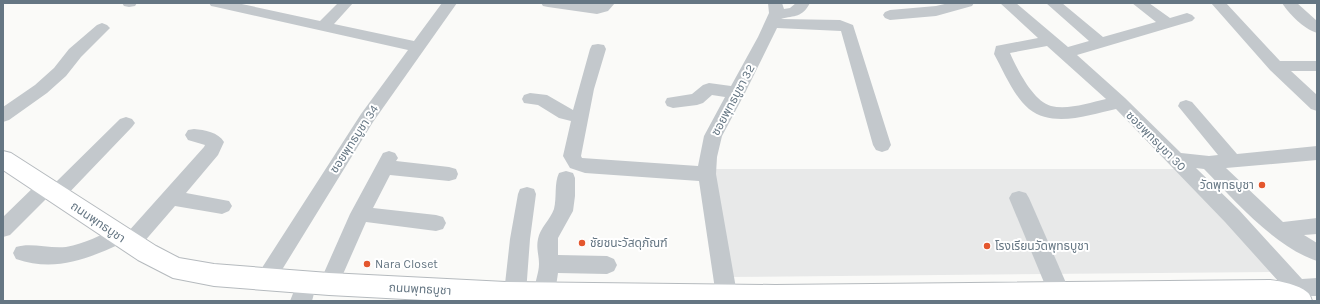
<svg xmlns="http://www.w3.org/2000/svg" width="1320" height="304" font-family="Karla,'Noto Sans Thai',sans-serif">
  <rect width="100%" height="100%" fill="#fafaf8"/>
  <!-- built -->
  <polygon fill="#e8e9e9" points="711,169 1175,169 1276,272 727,277"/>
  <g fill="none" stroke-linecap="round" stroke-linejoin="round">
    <!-- major casing -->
    <g stroke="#b5babe" stroke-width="2">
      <path id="major" d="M3,151L11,153L156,246L179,258L214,264L329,273L506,282L775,285L1270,280C1281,281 1299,285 1307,292C1310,294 1311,298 1312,301H443L329,295L214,286L173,278L138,260L3,170Z"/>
    </g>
    <!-- minor -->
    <g fill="#c3c8cc" fill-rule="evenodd">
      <polygon points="122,3 137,3 135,6 129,7 124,6"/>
      <polygon points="209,3 237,3 320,21 338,3 353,3 334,24 414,41 442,3 457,3 373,122 272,286 265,289 258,286 255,280 258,274 361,114 408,50 216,7 211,6"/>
      <polygon points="541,3 597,4 600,3 615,3 608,11 597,14 548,7 543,6"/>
      <path d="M768,3H782L784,9L790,8L796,3H810C802,18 795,15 781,19L840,20L853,25L891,145L888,150L882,152L876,150L873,145L841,31L777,28L745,93L722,136L717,157L716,174L737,294L741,301H719L716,296L699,181L585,173L570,168L563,156L571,121L559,118L538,105L524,103L522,99L524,95L530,93L547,95L573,110L590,49L592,45L598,44L604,45L606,49L594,89L581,156L582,158L698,166L704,136L725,97L712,95L703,103L697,105L673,108L667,106L665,102L667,98L692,94L703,85L709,83L731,86L758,37L769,13Z"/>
      <polygon points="949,3 974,3 972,6 936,16 890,20 885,18 883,15 885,12 890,10 936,6"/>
      <path d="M1000,3H1016L1068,47L1089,41L1046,3H1062L1103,37L1156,22L1132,3H1149L1170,18L1187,13L1192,15L1195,18L1192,21L1077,55L1125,98L1181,153L1209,156L1218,155L1178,106L1180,102L1186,100L1192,102L1237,154L1317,146V160L1226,168L1283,222L1317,218V234L1304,235L1317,243V261C1275,247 1235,201 1204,169L1196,168L1239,210L1302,279L1317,278V296H1310L1312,301H1290L1288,292L1225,222L1116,109C1089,115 1053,128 1029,109C1014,97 1003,70 994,54L996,46L1038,38ZM1047,46L1106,99C1089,103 1068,110 1051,106C1033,101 1017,69 1010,53Z"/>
      <polygon points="1211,3 1226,3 1280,61 1317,61 1317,71 1291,71 1317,95 1317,111 1311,109 1270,70"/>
      <path d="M1282,3H1297L1317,21V33C1304,29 1289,14 1282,3Z"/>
      <polygon points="102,23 107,25 110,28 81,57 66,76 47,93 9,120 3,122 3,107 35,85 54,68 69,49 97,25"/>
      <polygon points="126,117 132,119 135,123 132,127 63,199 56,201 49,199 48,197 10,235 3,237 3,217 39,182 46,180 53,182 54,184 120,119"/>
      <path d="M194,129C205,130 218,132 224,142L218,155L186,193L229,201L232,206L229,211L222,214L175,206L137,250L130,252L123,250L120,244C85,260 54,272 16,259L13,253L16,247C31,242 49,249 66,247C85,244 101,234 119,228L126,230L127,233L204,147L205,145L188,140L185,135L188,130Z"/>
      <polygon points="389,151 395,153 398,158 396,161 449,167 456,169 458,174 456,179 449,181 390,175 373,208 436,215 443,217 446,223 443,229 436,231 366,222 336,290 329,293 322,290 319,284 350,214 383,153"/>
      <path d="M566,171L573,173L575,178V196L573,211L558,238V255L607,256L614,259L617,265L614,271L607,274L558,273L555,293L551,300L547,301L537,300C531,288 539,276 539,264C539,255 536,248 538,239C540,228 550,220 554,209C557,197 554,183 559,173Z"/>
      <polygon points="527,187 534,189 536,194 530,239 526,293 522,300 518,301 508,300 504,293 510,239 518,194 520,189"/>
      <polygon points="1019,191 1026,193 1029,198 1070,292 1066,298 1060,301 1052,298 1048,292 1009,198 1012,193"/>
      <polygon points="307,273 314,276 317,282 312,301 290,301 300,276"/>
    </g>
    <!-- major -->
    <use href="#major" fill="#fff" fill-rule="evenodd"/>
  </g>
  <!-- markers -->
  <g fill="#e4572e" stroke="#fff" stroke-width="1.5">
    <circle cx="1262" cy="185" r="4"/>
    <circle cx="582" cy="243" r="4"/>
    <circle cx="987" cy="246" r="4"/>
    <circle cx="367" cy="264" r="4"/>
  </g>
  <g text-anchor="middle" stroke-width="4" stroke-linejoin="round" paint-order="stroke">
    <!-- street labels -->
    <g font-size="12" fill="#657683" stroke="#fff">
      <text transform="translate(733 100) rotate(-62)" y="4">ซอยพุทธบูชา 32</text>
      <text transform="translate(354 139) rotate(-57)" y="4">ซอยพุทธบูชา 34</text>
      <text transform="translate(1156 141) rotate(45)" y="4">ซอยพุทธบูชา 30</text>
      <text transform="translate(98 222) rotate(34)" y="4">ถนนพุทธบูชา</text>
      <text transform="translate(420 289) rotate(3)" y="4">ถนนพุทธบูชา</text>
    </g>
    <!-- poi labels -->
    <g font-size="12" fill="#657683" stroke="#fff" text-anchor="start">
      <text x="1254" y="189" text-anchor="end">วัดพุทธบูชา</text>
      <text x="590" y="247">ชัยชนะวัสดุภัณฑ์</text>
      <text x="995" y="250">โรงเรียนวัดพุทธบูชา</text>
      <text x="375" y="268">Nara Closet</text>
    </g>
  </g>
  <!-- border -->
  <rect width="1320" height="304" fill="none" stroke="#657683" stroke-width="8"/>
</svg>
